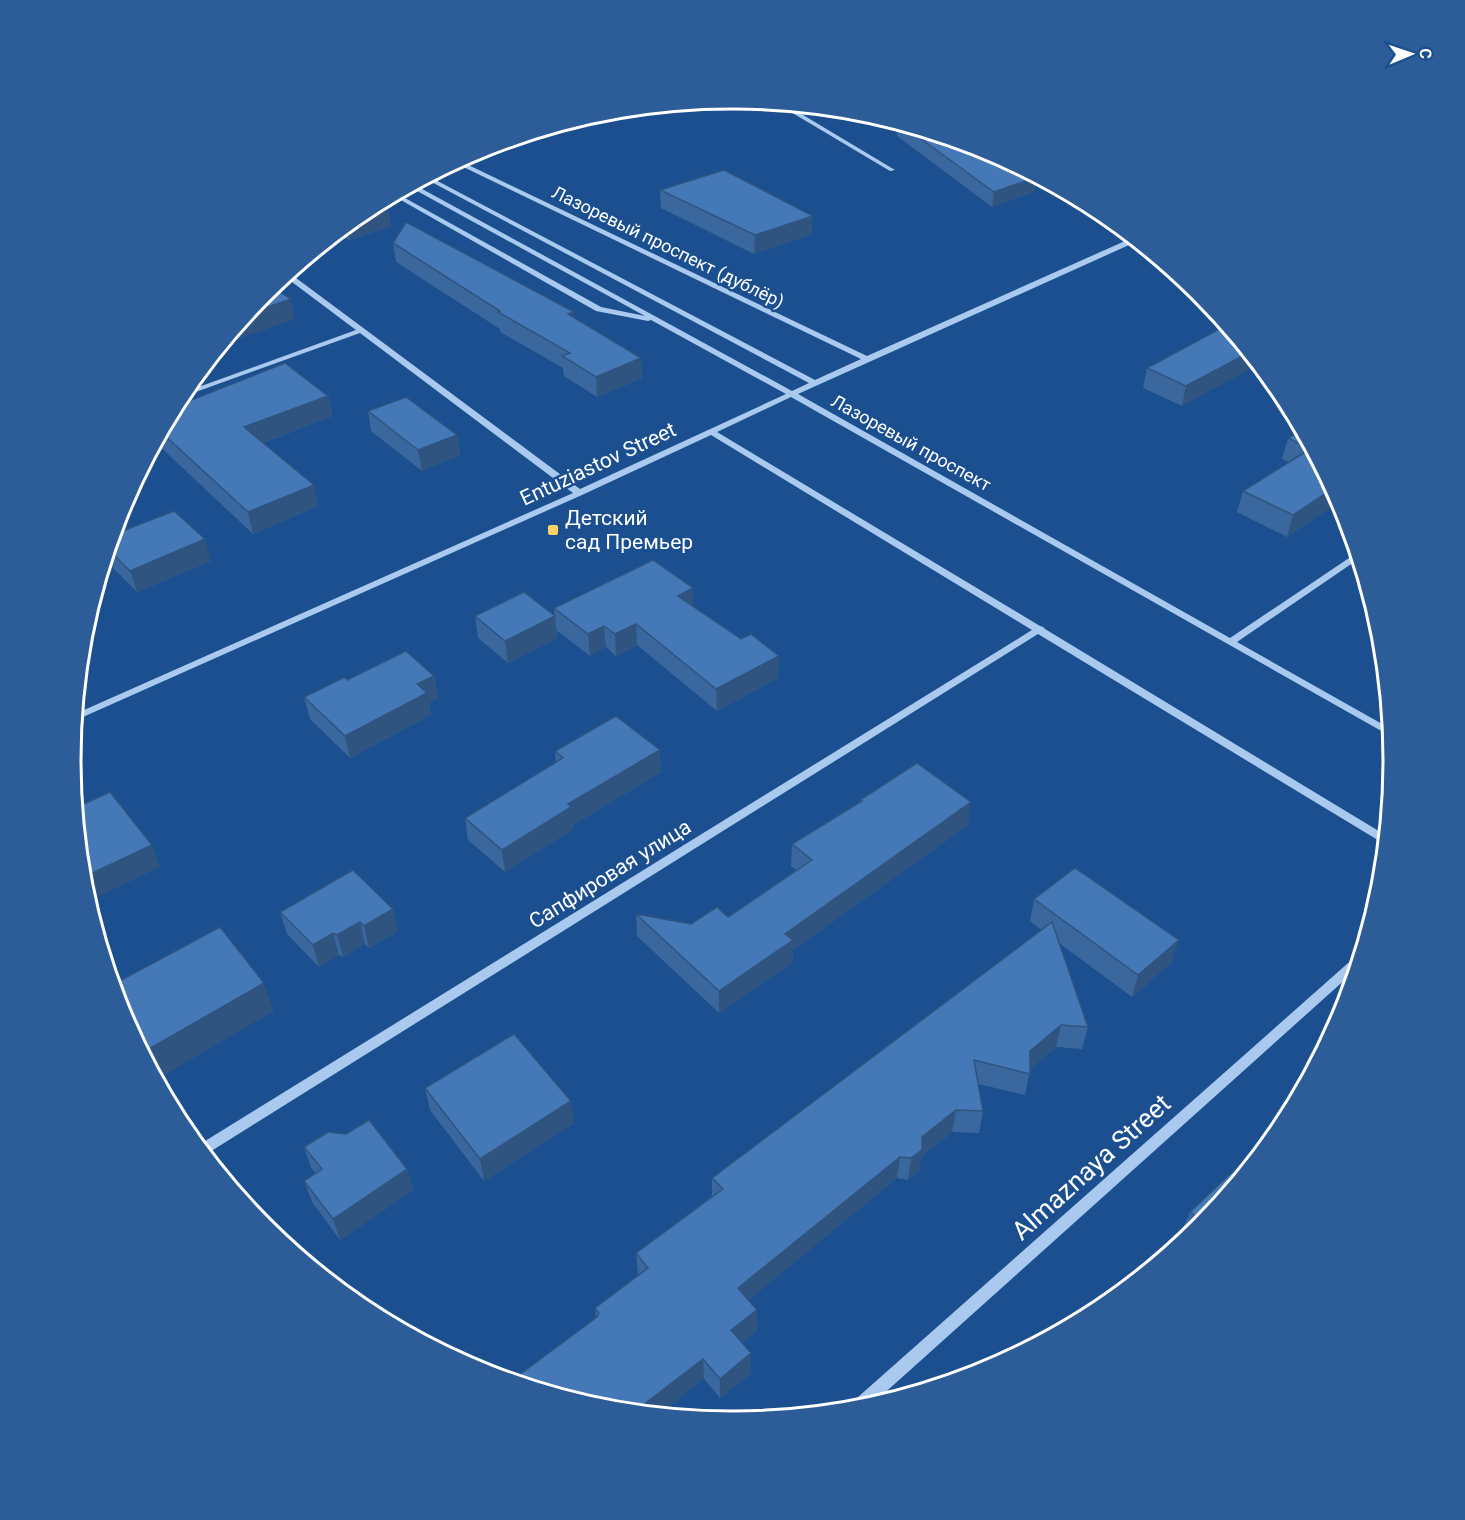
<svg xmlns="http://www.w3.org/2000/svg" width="1465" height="1520" font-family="Roboto,sans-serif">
  <rect width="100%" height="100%" fill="#1b4f8f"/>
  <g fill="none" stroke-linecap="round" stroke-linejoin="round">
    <!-- minor -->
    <g fill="#a9c9ee" fill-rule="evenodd">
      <polygon points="774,102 783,103 895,170 890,171"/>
      <polygon points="640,107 571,123 568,121 619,109"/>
      <polygon points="458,160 867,356 1134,237 1138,241 798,394 1230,638 1358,552 1360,558 1237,642 1391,729 1392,737 791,397 717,432 1040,626 1043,627 1045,629 1387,836 1386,845 1038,634 205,1155 197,1146 1032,630 711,435 582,495 74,721 75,714 573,493 360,333 179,398 182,393 356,330 284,276 288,272 580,489 786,394 651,320 648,321 596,311 392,195 396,193 601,307 645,316 408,186 413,184 792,391 809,383 424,178 428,176 815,380 861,359 453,162"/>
      <polygon points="1360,954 1362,955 1358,968 869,1407 847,1411 849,1405 1356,956"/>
    </g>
  </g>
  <!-- wall -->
  <g fill="#3a679d">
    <polygon points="898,122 1035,191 992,207 897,136"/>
    <polygon points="660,190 812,234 754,254 661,208"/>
    <polygon points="365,209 388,209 391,227 349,240 337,232"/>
    <polygon points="393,243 574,318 641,358 642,378 597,397 564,376 563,368 500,332 500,329 396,262"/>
    <polygon points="1225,326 1182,406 1143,388 1147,368"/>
    <polygon points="328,396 332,416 263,443 318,506 253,534 155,442 174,407"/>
    <polygon points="368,411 457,435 460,455 422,471 371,431"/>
    <polygon points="1303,430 1331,507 1287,537 1237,512 1243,491 1289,462 1282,459 1288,438"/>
    <polygon points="112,535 211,561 137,592 107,562 105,558"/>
    <polygon points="693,606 778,678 717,711 637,645 616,656 606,647 590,656 556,630 554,608"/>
    <polygon points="475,616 555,616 557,638 508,663 478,638"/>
    <polygon points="434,676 438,698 429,703 431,715 350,758 310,719 304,697 347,680"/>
    <polygon points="555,751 661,772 573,825 573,829 505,872 468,840 465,818 556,762"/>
    <polygon points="860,800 968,825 793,950 792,963 719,1013 637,936 636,914 691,924 728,917 796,870 791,866 792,844 860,803"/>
    <polygon points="353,870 398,931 369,948 365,944 343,957 339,955 319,967 287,934 280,912"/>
    <polygon points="1034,899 1172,962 1132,997 1059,943 1088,1027 1082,1049 1056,1047 1030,1069 1025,1095 978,1084 983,1111 979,1133 952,1132 921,1157 919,1171 908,1180 897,1178 748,1300 757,1331 742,1342 751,1373 720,1398 704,1379 596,1317 595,1308 639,1275 638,1274 636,1253 712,1196 712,1178 1042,930 1030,921"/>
    <polygon points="425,1088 574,1123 484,1181 430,1110"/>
    <polygon points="1271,1142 1200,1228 1188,1238 1181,1233 1190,1212"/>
    <polygon points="304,1147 407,1169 413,1190 340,1240 312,1202 304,1181 316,1174 311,1168"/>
  </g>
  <!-- shaded-wall -->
  <g fill="#305480">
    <polygon points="1037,177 1035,191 992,207 994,192"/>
    <polygon points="388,209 391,227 349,240 346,225 352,220"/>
    <polygon points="813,216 812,234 754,254 755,235"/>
    <polygon points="291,299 295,319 221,345 245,315"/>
    <polygon points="574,312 575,331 568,314"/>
    <polygon points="1250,352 1260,364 1182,406 1186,386"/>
    <polygon points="641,358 642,378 597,397 596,377"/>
    <polygon points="328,396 332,416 249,448 244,427"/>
    <polygon points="457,435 460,455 422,471 418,450"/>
    <polygon points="1329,478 1336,492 1331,507 1287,537 1293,515 1325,480"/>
    <polygon points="314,485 318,506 253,534 248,512"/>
    <polygon points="205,539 211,561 137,592 130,571"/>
    <polygon points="693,588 693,610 678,596"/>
    <polygon points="555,616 557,638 508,663 505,641"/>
    <polygon points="636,624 637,645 616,656 615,634"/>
    <polygon points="604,626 606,647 590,656 588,634"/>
    <polygon points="779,656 778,678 717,711 716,689"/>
    <polygon points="434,676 438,698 429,703 431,715 350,758 345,736 417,684"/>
    <polygon points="660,750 661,772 573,825 573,829 505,872 502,850 568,804"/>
    <polygon points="971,802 968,825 793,950 792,963 719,1013 719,991 785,934"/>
    <polygon points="152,845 160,867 87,902 83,889 82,878"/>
    <polygon points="393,909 398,931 369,948 364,926"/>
    <polygon points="360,922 365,944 343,957 337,935"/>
    <polygon points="333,933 339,955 319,967 313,945"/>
    <polygon points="1179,940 1172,962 1132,997 1138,975"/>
    <polygon points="264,983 274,1011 156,1080 142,1053"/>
    <polygon points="1061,1025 1056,1047 1025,1073 1030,1051"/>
    <polygon points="571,1101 574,1123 484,1181 480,1159"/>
    <polygon points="956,1110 952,1132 921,1157 919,1171 908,1180 911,1158 922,1137"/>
    <polygon points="900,1157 897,1178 738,1309 738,1288"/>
    <polygon points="407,1169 413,1190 340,1240 333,1219"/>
    <polygon points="757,1310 757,1331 731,1350 731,1330"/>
    <polygon points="751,1353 751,1373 720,1398 720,1379"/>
    <polygon points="703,1359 704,1379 658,1415 634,1412"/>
  </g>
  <!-- building -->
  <g fill="#4478b7" stroke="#305480" stroke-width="1.5">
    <polygon points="898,122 986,149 1029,172 1037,177 994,192"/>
    <polygon points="724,170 813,216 755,235 660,190"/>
    <polygon points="377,203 388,209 352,220 365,209"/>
    <polygon points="406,222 574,312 568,314 641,358 596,377 562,356 570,353 498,312 500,311 393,243"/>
    <polygon points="271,286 291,299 245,315 265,292"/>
    <polygon points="1225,326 1231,329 1250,352 1186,386 1147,368"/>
    <polygon points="285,363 328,396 244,427 314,485 248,512 161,432 174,407"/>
    <polygon points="406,397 457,435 418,450 368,411"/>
    <polygon points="1303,430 1329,478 1325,480 1332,483 1334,488 1293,515 1243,491 1310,449 1288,438"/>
    <polygon points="174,511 205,539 130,571 108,549 112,535"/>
    <polygon points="653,560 693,588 678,596 741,639 751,634 779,656 716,689 636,624 615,634 604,626 588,634 554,608"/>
    <polygon points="524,592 555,616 505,641 475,616"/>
    <polygon points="406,651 434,676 417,684 427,693 345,736 304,697 345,677 347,680"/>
    <polygon points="616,716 660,750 568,804 571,807 502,850 465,818 563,758 555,751"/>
    <polygon points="917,763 971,802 785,934 793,940 719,991 636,914 691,924 717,907 728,917 812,860 792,844 862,801 860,800"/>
    <polygon points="110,792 152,845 82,878 75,808"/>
    <polygon points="1075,868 1179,940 1138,975 1034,899"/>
    <polygon points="353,870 393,909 364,926 360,922 337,935 333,933 313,945 280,912"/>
    <polygon points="1052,922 1088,1027 1061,1025 1030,1051 1030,1074 974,1060 983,1111 956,1110 922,1137 922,1150 911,1158 900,1157 738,1288 757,1310 731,1330 751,1353 720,1379 703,1359 634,1412 603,1409 511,1381 597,1317 599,1313 595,1308 648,1268 636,1253 723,1189 712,1178"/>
    <polygon points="220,927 264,983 142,1053 121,1013 112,985"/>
    <polygon points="514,1034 571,1101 480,1159 425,1088"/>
    <polygon points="369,1120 407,1169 333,1219 304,1181 322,1169 304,1147 328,1132 346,1134"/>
    <polygon points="1267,1139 1271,1142 1204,1224 1190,1212"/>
    <polygon points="486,1364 494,1376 477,1370"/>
  </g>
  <!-- markers -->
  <rect fill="#ffd166" stroke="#1b4f8f" stroke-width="2" x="547" y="524" width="12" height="12" rx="3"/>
  <g text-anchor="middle" stroke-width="5" stroke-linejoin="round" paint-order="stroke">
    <!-- far-street labels -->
    <g font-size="18" fill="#fff" stroke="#1b4f8f">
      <text transform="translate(668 247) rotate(26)" y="6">Лазоревый проспект (дублёр)</text>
      <text transform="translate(911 443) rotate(29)" y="6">Лазоревый проспект</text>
    </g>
    <!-- street labels -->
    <g font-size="21" fill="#fff" stroke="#1b4f8f">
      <text transform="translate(598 464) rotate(-25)" y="7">Entuziastov Street</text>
      <text transform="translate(610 874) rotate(-32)" y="7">Сапфировая улица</text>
    </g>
    <!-- poi labels -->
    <g font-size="21" fill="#fff" stroke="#1b4f8f" text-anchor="start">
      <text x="565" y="525">Детский<tspan x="565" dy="24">сад Премьер</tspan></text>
    </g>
    <!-- near-street labels -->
    <g font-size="26" fill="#fff" stroke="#1b4f8f">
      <text transform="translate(1091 1167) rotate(-42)" y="9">Almaznaya Street</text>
    </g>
  </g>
  <!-- crop -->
  <path d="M0 0H1465V1520H0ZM81 760a651 651 0 1 1 1302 0a651 651 0 1 1-1302 0Z" fill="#2d5d98" fill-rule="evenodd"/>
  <path fill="none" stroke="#fff" stroke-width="3" d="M81 760a651 651 0 1 1 1302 0a651 651 0 1 1-1302 0Z"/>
  <!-- north arrow -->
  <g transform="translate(1411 54) rotate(88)" stroke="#1b4f8f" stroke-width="4.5" paint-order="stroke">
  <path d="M0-4.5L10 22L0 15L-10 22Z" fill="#ffffff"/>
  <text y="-9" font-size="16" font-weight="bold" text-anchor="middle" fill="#ffffff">С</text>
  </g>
</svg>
